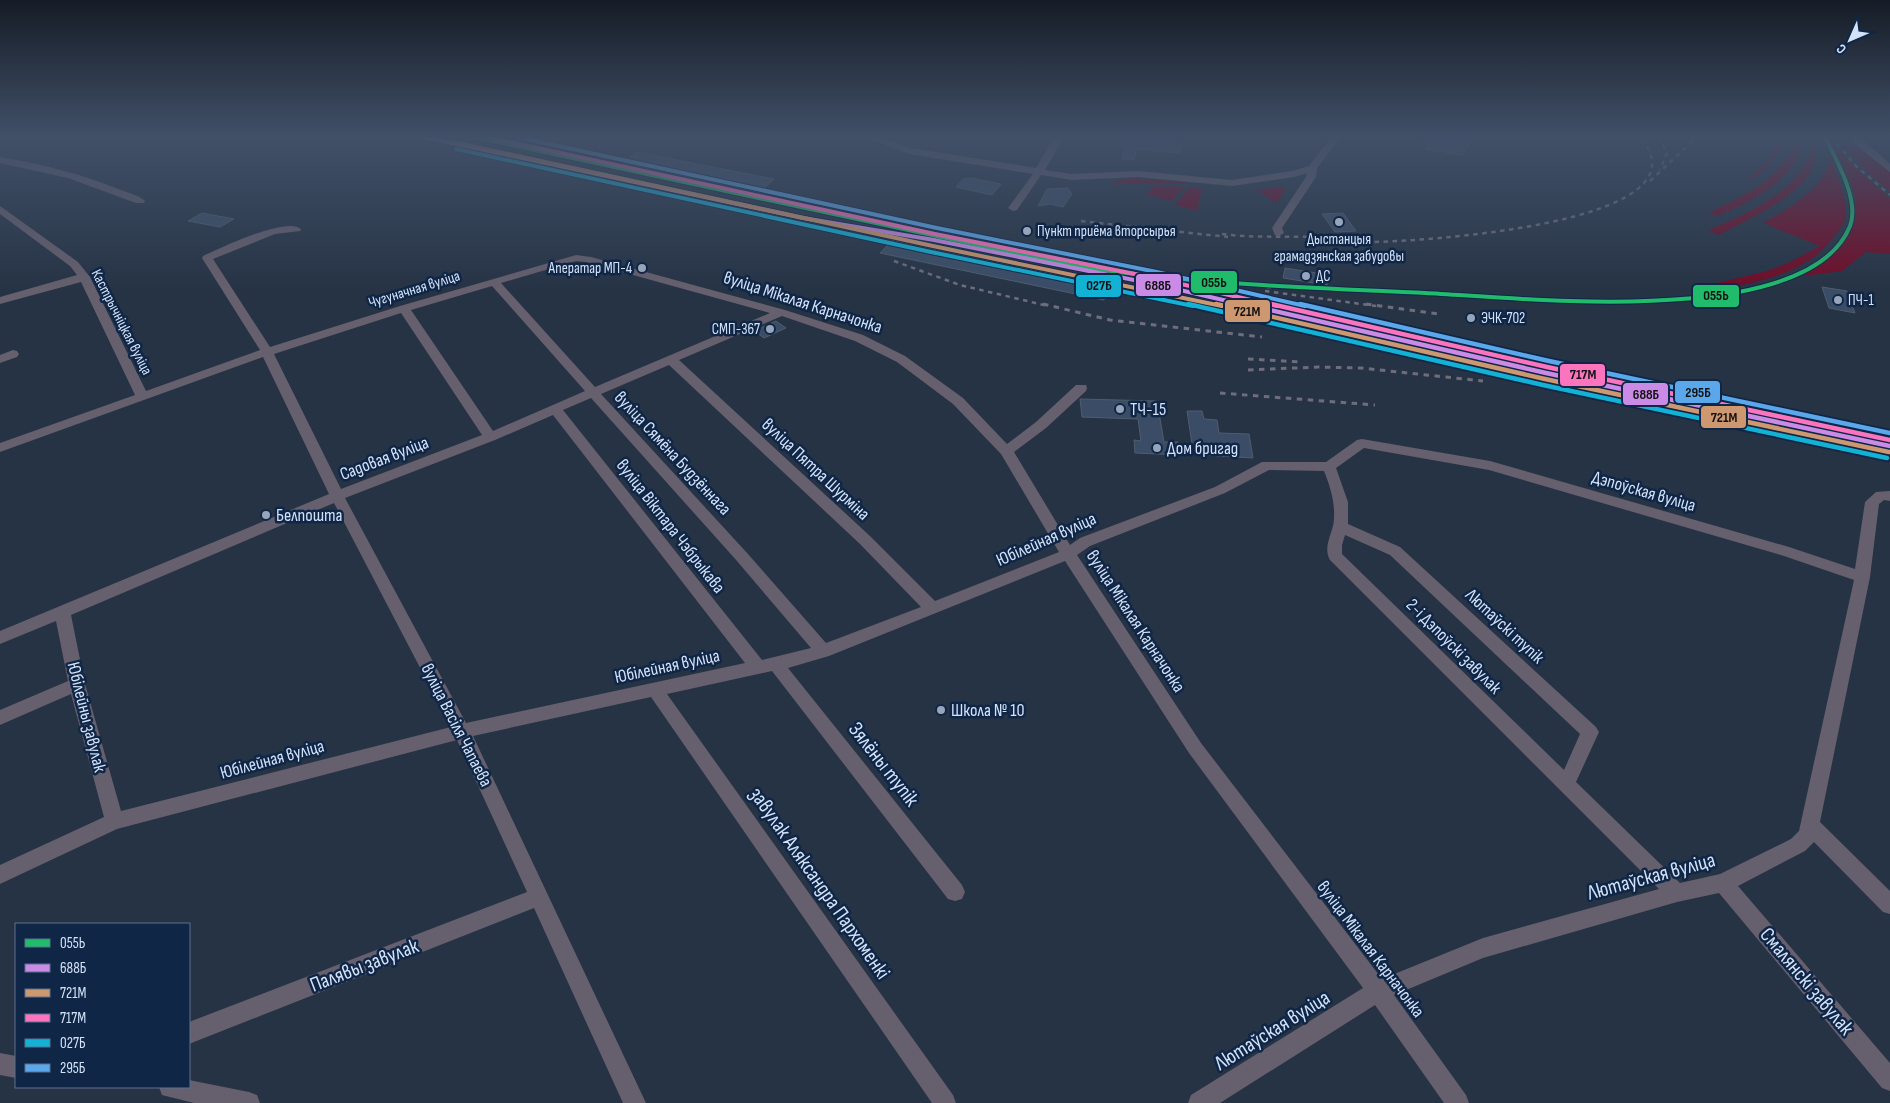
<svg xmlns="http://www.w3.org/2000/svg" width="1890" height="1103" font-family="'Sofia Sans Condensed',sans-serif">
  <rect width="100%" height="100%" fill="#263345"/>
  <!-- green -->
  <g fill="#700c27">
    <polygon points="530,137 571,137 597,142 592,146 588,146 591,143 568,138 557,145 582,151 589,148 583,153 524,140"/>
    <path d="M1779,137H1786C1776,157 1767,173 1745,182L1770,158Z"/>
    <path d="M1797,137H1803C1802,142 1802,148 1800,152C1789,184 1746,204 1717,216L1709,213C1744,196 1785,177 1797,137Z"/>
    <polygon points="1835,137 1844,137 1850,145 1859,147 1890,172 1890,191 1871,176"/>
    <path d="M1813,138C1816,147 1818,155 1814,165C1804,195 1746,221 1718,235L1709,230C1748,213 1810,187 1813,138Z"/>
    <path d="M1835,146L1871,182L1890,198V254L1866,252L1842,271L1803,276C1835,256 1864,235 1854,193C1850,177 1841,161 1835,146Z"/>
    <path d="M1830,156C1837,176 1848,197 1845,219C1844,225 1839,230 1835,235C1808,275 1756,282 1712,291L1704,286L1767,271L1788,263L1820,246L1763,223C1785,210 1814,195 1826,171C1828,167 1829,161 1830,156Z"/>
    <polygon points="1132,178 1187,182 1186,184 1119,183 1112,187 1115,181"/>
    <polygon points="1154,186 1184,187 1172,201 1146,194"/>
    <polygon points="1189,187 1202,189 1197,211 1175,205"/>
    <polygon points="1277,187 1286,189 1276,203 1257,190"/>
  </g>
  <!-- building -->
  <g fill="#3b4d66" stroke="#505c6c">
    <polygon points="1128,137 1141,137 1141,139 1182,143 1180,153 1137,149 1134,160 1122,159 1125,147 1121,147 1123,138 1128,139"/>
    <polygon points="1426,137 1452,142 1453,139 1470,142 1463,155 1426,149 1427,146 1421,144"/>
    <polygon points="637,152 692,163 774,179 760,192 622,163"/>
    <polygon points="971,178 1001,184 992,195 956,187 963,179"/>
    <polygon points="1068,188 1072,194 1063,207 1050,204 1038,206 1047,189"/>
    <polygon points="202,213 234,219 220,227 188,221"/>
    <polygon points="1343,213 1356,231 1335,232 1322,214"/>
    <polygon points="893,240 1111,285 1104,300 880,253"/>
    <polygon points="1285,268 1329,275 1327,285 1283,278"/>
    <polygon points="1822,287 1847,291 1855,313 1829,308"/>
    <polygon points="776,321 786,328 764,338 754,331"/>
    <polygon points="1080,399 1157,401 1164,442 1178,442 1180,455 1135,453 1134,440 1141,441 1138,419 1082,417"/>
    <polygon points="1187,411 1202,411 1204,419 1217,420 1219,433 1249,434 1253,458 1201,455 1200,444 1192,444"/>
  </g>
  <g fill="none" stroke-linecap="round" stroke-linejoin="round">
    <!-- minor -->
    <g fill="#665f6d" fill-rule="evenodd">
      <polygon points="864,137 877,137 911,148 1036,168 1054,137 1064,137 1045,170 1072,174 1138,171 1232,180 1292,171 1309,166 1331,137 1341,137 1317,168 1316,177 1282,228 1284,233 1279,236 1275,235 1272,228 1306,177 1307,173 1294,177 1232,186 1138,177 1072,180 1041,175 1017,210 1013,211 1008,208 1033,174 909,154"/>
      <polygon points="1850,137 1860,137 1890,164 1890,172 1857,146"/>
      <path d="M0,157C42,164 81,174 121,190C128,193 139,195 145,201L144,203H136L68,178L0,163Z"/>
      <path d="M0,206L78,262L90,277L146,391L260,350L202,258L203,256C221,248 286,216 301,229L300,231L275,234L213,259L270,347L400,306L576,255L591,257L785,310L863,335L905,356L963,398L1007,444L1036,422L1076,385H1086L1087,388L1086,391L1046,428L1014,452L1070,545L1080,538L1215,487L1262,462H1326L1357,440L1362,439L1490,461L1789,547L1855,569L1865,502L1876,492L1890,491V501L1884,500L1879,504L1870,577L1820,822L1890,891V914L1883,912L1814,842L1805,851L1738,886L1890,1063V1091L1882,1088L1719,893L1677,902L1483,958L1394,995L1466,1095L1469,1103H1444L1375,1005L1220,1103H1188L1191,1095L1363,988L1189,753L1065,561L829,656L788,668L962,885L965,892L962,899L955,901L948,899L772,671L667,694L953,1095L956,1103H932L651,697L473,736L646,1103H623L534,908L189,1044V1022L527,892L457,740L117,829L0,884V865L104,817L71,694L0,725V710L68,681L56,621L0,644V631L329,494L263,357L0,452V443L135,395L81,282L0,304V297L77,275L70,266L0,214ZM576,261L586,262L770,313L595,387L501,283ZM492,286L585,391L493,431L411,310ZM401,313L482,435L341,489L274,354ZM782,316L855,341L897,362L953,404L1001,454L1059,552L935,601L870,536L679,360ZM669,365L860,544L921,607L826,643L748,554L601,394ZM591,398L737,561L811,648L762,660L563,410ZM553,415L745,663L466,723L345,498L495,440ZM1364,448L1489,470L1784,556L1854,580L1799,831L1791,839L1720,874L1680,883L1576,782L1599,732L1596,727L1400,547L1348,524V502L1336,468ZM1269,470L1324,471C1330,486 1335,502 1334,518C1334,532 1322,546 1330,560L1659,889L1483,938L1382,979L1201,743L1077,555L1090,546L1225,493ZM334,503L451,727L121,811L85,684L71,615ZM1345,535L1390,555L1580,734L1564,770L1342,554V545Z"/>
      <polygon points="13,350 17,351 19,354 17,357 0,363 0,355"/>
      <polygon points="0,1053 16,1056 16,1078 0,1075"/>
      <polygon points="189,1080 249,1092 257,1095 260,1103 194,1103 162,1095 159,1087 189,1087"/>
    </g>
    <!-- rail-far1 -->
    <g stroke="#6e6d7b" stroke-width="2.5" stroke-dasharray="4.5 4.5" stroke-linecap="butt">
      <polyline points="1658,137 1667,152 1660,170"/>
      <polyline points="1831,137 1856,166 1890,195"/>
      <polyline points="1650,181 1697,137"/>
      <polyline points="1081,221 1228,237"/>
      <path d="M1222,234C1252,238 1282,236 1313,237C1332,237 1350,242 1369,242C1411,242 1716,225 1640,137"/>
      <polyline points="894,261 960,285 1048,306"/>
      <polyline points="1249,285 1273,288"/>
      <polyline points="1265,291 1376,306"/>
    </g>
    <!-- rail -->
    <g stroke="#6e6d7b" stroke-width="3" stroke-dasharray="5.5 5.5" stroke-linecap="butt">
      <polyline points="1043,304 1110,320 1262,337"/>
      <polyline points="1366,304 1439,314"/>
      <polyline points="1248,359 1301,362"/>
      <polyline points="1248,370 1318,367 1361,368 1483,381"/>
      <polyline points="1220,393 1375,405"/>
      <polyline points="1664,409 1739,427"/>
    </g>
    <!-- rail-1 casing -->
    <g stroke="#0f2647" stroke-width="6">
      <path id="rail-1" d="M474,137L1076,266C1192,284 1308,288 1425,293C1516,297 1808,332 1850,226C1860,200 1836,160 1825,137"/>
    </g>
    <!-- rail-2-far1 casing -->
    <g stroke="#0f2647" stroke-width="6">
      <polyline id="rail-2-far1" points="424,137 803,218 934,240 1154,284 1249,306"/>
    </g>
    <!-- rail-2 casing -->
    <g stroke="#0f2647" stroke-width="8">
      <polyline id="rail-2" points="1244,304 1546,373 1890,446"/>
    </g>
    <!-- rail-3-far1 casing -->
    <g stroke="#0f2647" stroke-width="6">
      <polyline id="rail-3-far1" points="458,143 933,246 1222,306"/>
    </g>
    <!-- rail-3 casing -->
    <g stroke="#0f2647" stroke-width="8">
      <polyline id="rail-3" points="1216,304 1545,379 1889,452"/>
    </g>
    <!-- rail-4-far1 casing -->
    <g stroke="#0f2647" stroke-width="6">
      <polyline id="rail-4-far1" points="487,137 935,234 1155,278 1277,306"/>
    </g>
    <!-- rail-4 casing -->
    <g stroke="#0f2647" stroke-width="8">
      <polyline id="rail-4" points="1271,304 1547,367 1890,440"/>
    </g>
    <!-- rail-5-far1 casing -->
    <g stroke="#0f2647" stroke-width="6">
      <polyline id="rail-5-far1" points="456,149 931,252 1193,306"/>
    </g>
    <!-- rail-5 casing -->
    <g stroke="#0f2647" stroke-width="8">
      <polyline id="rail-5" points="1188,304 1543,385 1887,458"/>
    </g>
    <!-- rail-6-far1 casing -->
    <g stroke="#0f2647" stroke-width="6">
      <polyline id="rail-6-far1" points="517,137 937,228 1157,272 1305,306"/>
    </g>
    <!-- rail-6 casing -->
    <g stroke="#0f2647" stroke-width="8">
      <polyline id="rail-6" points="1300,304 1549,361 1890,433"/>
    </g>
    <!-- rail-1 -->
    <use href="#rail-1" stroke="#20bc6c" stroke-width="4"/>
    <!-- rail-2-far1 -->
    <use href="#rail-2-far1" stroke="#ca8be6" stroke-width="4"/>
    <!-- rail-2 -->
    <use href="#rail-2" stroke="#ca8be6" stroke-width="4.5"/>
    <!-- rail-3-far1 -->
    <use href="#rail-3-far1" stroke="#cd976f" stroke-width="4"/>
    <!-- rail-3 -->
    <use href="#rail-3" stroke="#cd976f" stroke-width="4.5"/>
    <!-- rail-4-far1 -->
    <use href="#rail-4-far1" stroke="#fc73be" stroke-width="4"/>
    <!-- rail-4 -->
    <use href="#rail-4" stroke="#fc73be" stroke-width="4.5"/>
    <!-- rail-5-far1 -->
    <use href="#rail-5-far1" stroke="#13b2d5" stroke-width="4"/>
    <!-- rail-5 -->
    <use href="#rail-5" stroke="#13b2d5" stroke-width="4.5"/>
    <!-- rail-6-far1 -->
    <use href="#rail-6-far1" stroke="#5aa8eb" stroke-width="4"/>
    <!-- rail-6 -->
    <use href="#rail-6" stroke="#5aa8eb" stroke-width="4.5"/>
  </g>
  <!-- sky -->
  <linearGradient id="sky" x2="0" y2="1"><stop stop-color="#151c26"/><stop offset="0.47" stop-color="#415068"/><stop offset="1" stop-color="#415068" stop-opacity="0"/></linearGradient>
  <rect width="1890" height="291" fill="url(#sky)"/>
  <!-- markers -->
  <g fill="#96a5b9" stroke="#0f2647" stroke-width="2">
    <circle cx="1339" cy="222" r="5"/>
    <circle cx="1027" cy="231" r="5"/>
    <circle cx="642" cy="268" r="5"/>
    <circle cx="1306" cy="276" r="5"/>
    <circle cx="1838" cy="300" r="5"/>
    <circle cx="1471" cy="318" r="5"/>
    <circle cx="770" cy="329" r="5"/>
    <circle cx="1120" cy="409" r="5"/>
    <circle cx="1157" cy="448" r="5"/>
    <circle cx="266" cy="515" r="5"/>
    <circle cx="941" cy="710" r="5"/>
  </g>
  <g text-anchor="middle" stroke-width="5" stroke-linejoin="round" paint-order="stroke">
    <!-- far-poi labels -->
    <g font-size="15" fill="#d3e2f8" stroke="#0f2647" text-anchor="start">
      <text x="1037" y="236">Пункт приёма вторсырья</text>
      <text x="1339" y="244" text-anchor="middle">Дыстанцыя<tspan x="1339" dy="17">грамадзянская забудовы</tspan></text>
      <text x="632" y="273" text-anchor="end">Аператар МП-4</text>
      <text x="1316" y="281">ДС</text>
      <text x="1848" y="305">ПЧ-1</text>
      <text x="1481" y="323">ЭЧК-702</text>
      <text x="760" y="334" text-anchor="end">СМП-367</text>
    </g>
    <!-- far-street labels -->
    <g font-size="15" fill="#d3e2f8" stroke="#0f2647">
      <text transform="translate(414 289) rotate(-17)" y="5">Чугуначная вуліца</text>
      <text transform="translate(122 322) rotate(63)" y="5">Кастрычніцкая вуліца</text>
    </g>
    <!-- street labels -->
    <g font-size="18" fill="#d3e2f8" stroke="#0f2647">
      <text transform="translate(803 302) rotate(18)" y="6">вуліца Мікалая Карначонка</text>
      <text transform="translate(673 453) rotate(47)" y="6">вуліца Сямёна Будзённага</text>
      <text transform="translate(384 458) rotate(-21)" y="6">Садовая вуліца</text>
      <text transform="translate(816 469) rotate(43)" y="6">вуліца Пятра Шурміна</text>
      <text transform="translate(1644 491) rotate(16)" y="6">Дэпоўская вуліца</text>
      <text transform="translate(671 526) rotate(52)" y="6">вуліца Віктара Чэбрыкава</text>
      <text transform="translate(1046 539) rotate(-24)" y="6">Юбілейная вуліца</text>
      <text transform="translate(1136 621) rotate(57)" y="6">вуліца Мікалая Карначонка</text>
      <text transform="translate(1505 626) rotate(43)" y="6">Лютаўскі тупік</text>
      <text transform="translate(1454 646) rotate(45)" y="6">2-і Дэпоўскі завулак</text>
      <text transform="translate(667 666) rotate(-12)" y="6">Юбілейная вуліца</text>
      <text transform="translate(87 717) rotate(76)" y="6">Юбілейны завулак</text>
      <text transform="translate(457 725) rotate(63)" y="6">вуліца Васіля Чапаева</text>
      <text transform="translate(272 759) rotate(-15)" y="6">Юбілейная вуліца</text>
      <text transform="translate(1371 949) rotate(53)" y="6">вуліца Мікалая Карначонка</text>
    </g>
    <!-- poi labels -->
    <g font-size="18" fill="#d3e2f8" stroke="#0f2647" text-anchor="start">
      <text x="1130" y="415">ТЧ-15</text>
      <text x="1167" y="454">Дом бригад</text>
      <text x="276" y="521">Белпошта</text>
      <text x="951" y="716">Школа № 10</text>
    </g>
    <!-- near-street labels -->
    <g font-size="21" fill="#d3e2f8" stroke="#0f2647">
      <text transform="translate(884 764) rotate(52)" y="7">Зялёны тупік</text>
      <text transform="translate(1651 876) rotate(-15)" y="7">Лютаўская вуліца</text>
      <text transform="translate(820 883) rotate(55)" y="7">завулак Аляксандра Пархоменкі</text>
      <text transform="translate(364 965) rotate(-21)" y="7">Палявы завулак</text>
      <text transform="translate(1807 981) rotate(50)" y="7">Смалянскі завулак</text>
      <text transform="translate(1272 1030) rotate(-32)" y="7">Лютаўская вуліца</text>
    </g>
  </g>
  <g stroke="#0f2647" stroke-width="2">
    <rect x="1190" y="270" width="48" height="24" rx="5" fill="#20bc6c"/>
    <rect x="1135" y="273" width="47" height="24" rx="5" fill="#ca8be6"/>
    <rect x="1075" y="274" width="47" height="24" rx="5" fill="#13b2d5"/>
    <rect x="1692" y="284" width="48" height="24" rx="5" fill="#20bc6c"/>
    <rect x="1224" y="299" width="47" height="24" rx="5" fill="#cd976f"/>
    <rect x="1559" y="363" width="47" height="24" rx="5" fill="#fc73be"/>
    <rect x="1674" y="380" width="47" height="24" rx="5" fill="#5aa8eb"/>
    <rect x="1622" y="382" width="47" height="24" rx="5" fill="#ca8be6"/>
    <rect x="1700" y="405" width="47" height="24" rx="5" fill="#cd976f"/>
  </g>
  <g font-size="14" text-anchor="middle" font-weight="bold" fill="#111">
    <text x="1214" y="287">055Ь</text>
    <text x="1158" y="290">688Б</text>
    <text x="1099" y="290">027Б</text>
    <text x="1716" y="300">055Ь</text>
    <text x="1247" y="316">721М</text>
    <text x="1583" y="379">717М</text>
    <text x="1698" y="397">295Б</text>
    <text x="1646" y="399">688Б</text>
    <text x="1724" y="422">721М</text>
  </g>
  <!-- legend -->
  <rect x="15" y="923" width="175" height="165" fill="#0f2647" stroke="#5d718e"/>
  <rect x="25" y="939" width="25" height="8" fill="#20bc6c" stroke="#5d718e"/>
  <text x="60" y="948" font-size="15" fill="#d3e2f8">055Ь</text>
  <rect x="25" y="964" width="25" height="8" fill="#ca8be6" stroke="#5d718e"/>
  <text x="60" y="973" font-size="15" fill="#d3e2f8">688Б</text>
  <rect x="25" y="989" width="25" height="8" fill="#cd976f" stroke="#5d718e"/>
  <text x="60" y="998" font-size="15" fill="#d3e2f8">721М</text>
  <rect x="25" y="1014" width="25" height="8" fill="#fc73be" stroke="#5d718e"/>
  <text x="60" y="1023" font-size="15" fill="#d3e2f8">717М</text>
  <rect x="25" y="1039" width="25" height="8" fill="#13b2d5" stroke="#5d718e"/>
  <text x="60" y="1048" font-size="15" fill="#d3e2f8">027Б</text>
  <rect x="25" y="1064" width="25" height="8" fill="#5aa8eb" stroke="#5d718e"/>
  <text x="60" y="1073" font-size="15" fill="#d3e2f8">295Б</text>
  <!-- north arrow -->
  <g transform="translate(1850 40) rotate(225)" stroke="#0f2647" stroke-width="4" paint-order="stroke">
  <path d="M0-4L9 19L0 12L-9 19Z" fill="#d3e2f8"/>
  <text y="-8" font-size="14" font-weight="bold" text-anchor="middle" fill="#d3e2f8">С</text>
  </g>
</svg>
